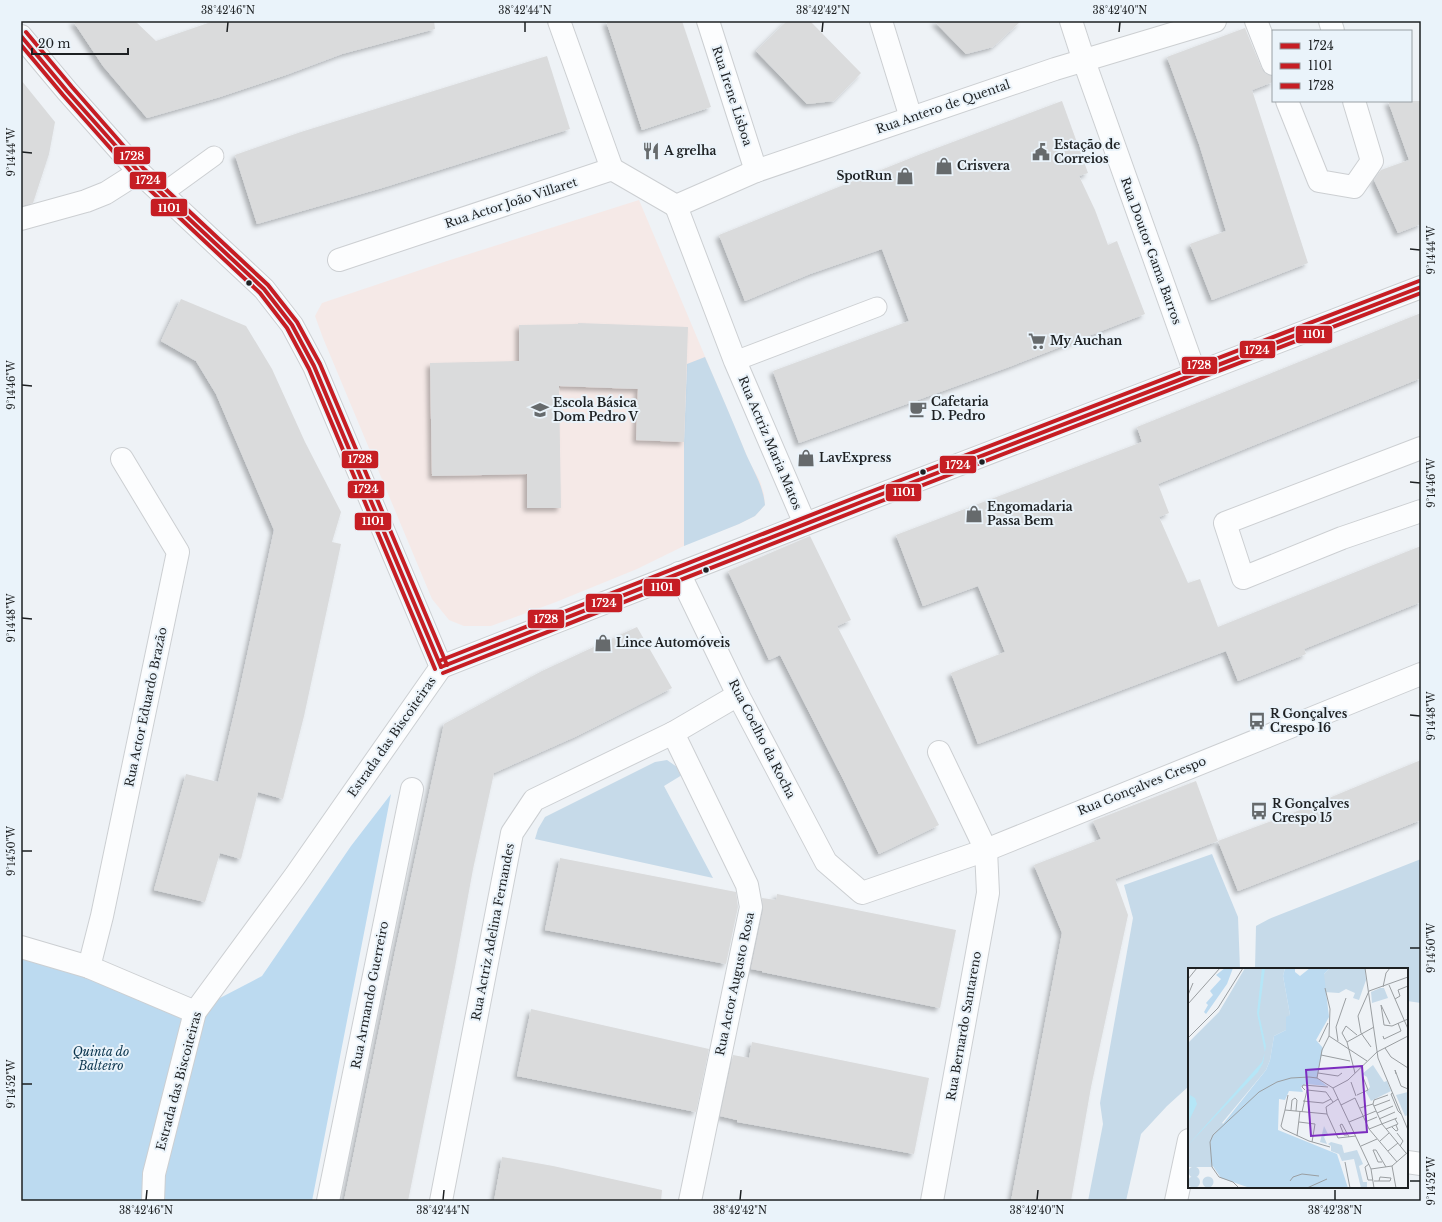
<svg xmlns="http://www.w3.org/2000/svg" width="1442" height="1222" font-family="'Libre Baskerville',serif">
  <defs>
    <filter id="shadow"><feDropShadow dx="-3.5" dy="3.5" stdDeviation="2" flood-color="#0004"/></filter>
  </defs>
  <rect width="100%" height="100%" fill="#eef2f6"/>
  <!-- education -->
  <polygon fill="#f5e9e7" points="639,200 750,463 760,481 764,494 765,505 755,516 739,524 692,542 637,569 556,602 491,626 464,626 449,620 432,599 323,338 315,316 322,303 447,261"/>
  <!-- green -->
  <g fill="#c6dae9">
    <path d="M705,357C719,389 733,422 746,454C754,472 763,485 765,505L755,516L739,524L684,546V442L687,364Z"/>
    <polygon points="667,760 677,767 682,775 664,786 713,878 535,839 538,829 545,817 655,762"/>
    <polygon points="1212,854 1238,917 1240,969 1189,969 1189,1086 1167,1106 1141,1134 1126,1201 1088,1201 1103,1124 1100,1103 1133,918 1124,885"/>
    <polygon points="1421,859 1421,1003 1407,1001 1407,969 1255,969 1256,926 1269,919"/>
  </g>
  <!-- forest -->
  <polygon fill="#bcdaf0" points="391,794 312,1201 21,1201 21,947 195,1011 262,976 351,846"/>
  <!-- building -->
  <g fill="#dadbdc" filter="url(#shadow)">
    <polygon points="73,21 135,21 156,41 214,21 434,21 435,29 342,54 286,75 220,97 147,118 103,66"/>
    <polygon points="606,21 682,21 711,107 642,130"/>
    <polygon points="787,21 810,21 861,73 834,101 807,104 756,51"/>
    <polygon points="934,21 1021,21 993,47 966,54"/>
    <polygon points="1245,28 1262,69 1266,74 1273,76 1273,82 1252,90 1308,263 1212,300 1190,244 1226,231 1199,144 1167,57"/>
    <polygon points="547,56 570,129 382,188 257,224 235,155 301,132"/>
    <polygon points="21,80 55,122 49,154 33,203 21,206"/>
    <polygon points="1062,101 1088,173 1079,176 1095,210 1108,245 1117,241 1145,314 1009,367 799,443 773,371 909,321 882,249 810,274 745,301 719,235 921,154"/>
    <polygon points="1388,101 1421,101 1421,224 1398,233 1374,180 1381,170 1409,160"/>
    <polygon points="181,299 246,326 272,369 305,442 341,512 332,542 341,544 304,716 283,799 258,792 241,859 220,853 205,902 154,890 186,774 218,782 237,701 274,530 216,394 196,361 161,341"/>
    <polygon points="1421,313 1421,378 1158,484 1169,513 1159,517 1188,583 1200,579 1218,627 1421,546 1421,602 1304,649 1306,654 1238,681 1226,651 978,744 951,673 1005,652 978,586 923,606 896,535 1142,442 1137,427"/>
    <polygon points="578,323 688,327 684,442 636,440 638,389 559,386 561,508 527,508 527,474 432,476 430,363 519,361 519,325 578,324"/>
    <polygon points="810,536 851,620 837,626 939,825 879,854 844,781 780,655 769,660 728,571"/>
    <polygon points="637,627 672,688 577,736 494,773 473,869 455,967 408,1201 344,1201 394,956 444,724 542,671"/>
    <polygon points="1421,760 1421,820 1238,891 1218,841 1288,815"/>
    <polygon points="1196,781 1218,841 1115,879 1128,915 1091,1087 1071,1201 1011,1201 1062,933 1034,865 1101,839 1093,821"/>
    <polygon points="560,858 736,892 738,907 726,964 545,930"/>
    <polygon points="777,894 956,930 940,1008 762,972 762,971 751,969 763,910 762,898 776,900"/>
    <polygon points="531,1009 709,1049 696,1112 517,1076"/>
    <polygon points="752,1042 929,1078 914,1154 737,1122 737,1120 720,1116 733,1055 749,1058"/>
    <polygon points="502,1157 553,1166 662,1190 661,1201 494,1201"/>
  </g>
  <g fill="none" stroke-linecap="round" stroke-linejoin="round">
    <!-- lane casing -->
    <g stroke="#cccfd2" stroke-width="21">
      <g id="lane">
        <polyline points="163,193 214,156"/>
        <polyline points="735,361 877,307"/>
      </g>
    </g>
    <!-- street casing -->
    <g stroke="#cccfd2" stroke-width="24">
      <g id="street">
        <polyline points="559,21 612,169"/>
        <polyline points="708,21 756,171"/>
        <polyline points="881,21 911,118"/>
        <polyline points="1071,21 1084,61 1195,373"/>
        <polyline points="1256,21 1273,64"/>
        <polyline points="1330,21 1333,31"/>
        <polyline points="1287,101 1319,181 1354,187 1372,161 1354,101"/>
        <polyline points="676,206 756,171 1055,69 1215,21"/>
        <polyline points="676,206 735,361 805,524"/>
        <polyline points="21,219 86,201 106,193 139,172"/>
        <polyline points="339,260 612,169 676,206"/>
        <polyline points="1421,448 1225,523 1243,578 1342,538 1421,511"/>
        <polyline points="679,573 738,695 826,862 862,893 986,850 1421,674"/>
        <polyline points="441,667 864,501 1421,287"/>
        <polyline points="673,733 747,885 751,907 690,1201"/>
        <polyline points="21,947 89,967 195,1012"/>
        <polyline points="89,967 102,916 178,552 122,459"/>
        <polyline points="1407,1162 1421,1164"/>
        <polyline points="328,1201 412,789"/>
        <polyline points="441,1201 512,833 534,800 673,733 738,695"/>
        <polyline points="932,1201 988,893 986,850 939,752"/>
        <polyline points="1176,1201 1189,1140"/>
      </g>
    </g>
    <!-- secondary casing -->
    <g stroke="#cccfd2" stroke-width="24">
      <polyline id="secondary" points="21,36 67,91 139,172 264,289 292,325 314,366 441,667 295,876 195,1012 154,1174 153,1201"/>
    </g>
    <!-- lane -->
    <use href="#lane" stroke="#fcfdfe" stroke-width="19"/>
    <!-- street -->
    <use href="#street" stroke="#fcfdfe" stroke-width="22"/>
    <!-- secondary -->
    <use href="#secondary" stroke="#fcfdfe" stroke-width="22"/>
    <!-- bus-1 casing -->
    <g stroke="#eaf3fa" stroke-width="7">
      <g id="bus-1">
        <polyline points="21,36 67,91 139,172 264,289 292,325 314,366 441,667"/>
        <polyline points="441,667 864,501 1421,287"/>
      </g>
    </g>
    <!-- bus-2 casing -->
    <g stroke="#eaf3fa" stroke-width="7">
      <g id="bus-2">
        <polyline points="21,45 63,95 135,176 260,293 287,328 309,369 435,669"/>
        <polyline points="443,673 866,507 1421,293"/>
      </g>
    </g>
    <!-- bus-3 casing -->
    <g stroke="#eaf3fa" stroke-width="7">
      <g id="bus-3">
        <polyline points="26,32 72,87 143,168 268,285 297,322 320,364 447,665"/>
        <polyline points="439,661 862,495 1419,281"/>
      </g>
    </g>
    <!-- bus-1 -->
    <use href="#bus-1" stroke="#c61d23" stroke-width="4"/>
    <!-- bus-2 -->
    <use href="#bus-2" stroke="#c61d23" stroke-width="4"/>
    <!-- bus-3 -->
    <use href="#bus-3" stroke="#c61d23" stroke-width="4"/>
  </g>
  <!-- ticks -->
  <path fill="none" stroke="#1d2022" stroke-width="1.5" d="M227,32L228,22M525,32V22M822,32L823,22M1119,32L1120,22M22,152L32,153M1410,249L1420,250M22,385L32,386M1410,482L1420,483M22,618L32,619M1410,715L1420,716M22,851H32M1410,948H1420M22,1084H32M1410,1181H1420M146,1200L147,1190M443,1200L444,1190M740,1200L741,1190M1037,1200L1038,1190M1335,1200V1190"/>
  <!-- icons -->
  <defs>
    <g id="restaurant-bare" transform="scale(1.38)"><path d="M-5-6h1v4h1v-4h1v4h1v-4h1v5L-1.5 .5V6h-2V.5L-5-1ZM5-6V6H3V1.5H1.5Q1.5-4 5-6Z" fill="#666a6c" stroke="#eaf3fa" stroke-width="2.5" paint-order="stroke"/></g>
    <g id="civic-bare" transform="scale(1.38)"><path d="M-.6-6.5H3V-4.5H.6V-3L4-1V1h2V6H-6V1h2V-1L-.6-3ZM-1.2 2.5V6h2.4V2.5Z" fill="#666a6c" stroke="#eaf3fa" stroke-width="2.5" paint-order="stroke"/></g>
    <g id="shop-bare" transform="scale(1.38)"><path d="M-5-2.5h2.3a2.7 3.5 0 0 1 5.4 0H5L5.5 6h-11ZM-1.5-2.5h3a1.5 2.3 0 0 0-3 0Z" fill="#666a6c" stroke="#eaf3fa" stroke-width="2.5" paint-order="stroke"/></g>
    <g id="supermarket-bare" transform="scale(1.38)"><path d="M-6-5.5h2.5l.6 2H6L4.5 2H-2.5L-4.4-4H-6ZM-1.5 3.2a1.3 1.3 0 1 0 .1 0ZM3 3.2a1.3 1.3 0 1 0 .1 0Z" fill="#666a6c" stroke="#eaf3fa" stroke-width="2.5" paint-order="stroke"/></g>
    <g id="cafe-bare" transform="scale(1.38)"><path d="M-5.5-4.5H6V0H3Q3 3.5 0 3.5H-2.5Q-5.5 3.5-5.5 0ZM3-3.2v2h1.7v-2ZM-6 4.5H4V6H-6Z" fill="#666a6c" stroke="#eaf3fa" stroke-width="2.5" paint-order="stroke"/></g>
    <g id="school-bare" transform="scale(1.38)"><path d="M0-5L7-2L0 1L-7-2ZM-4 1L0 2.5L4 1V4Q0 6-4 4Z" fill="#666a6c" stroke="#eaf3fa" stroke-width="2.5" paint-order="stroke"/></g>
    <g id="bus-bare" transform="scale(1.38)"><path d="M-5-6H5V4H4V6H2V4H-2V6H-4V4H-5ZM-3.5-4V0h7V-4ZM-3.5 1.2v1.5H-2V1.2ZM2 1.2v1.5H3.5V1.2Z" fill="#666a6c" stroke="#eaf3fa" stroke-width="2.5" paint-order="stroke"/></g>
  </defs>
  <g fill-rule="evenodd">
    <use href="#restaurant-bare" x="651" y="151"/>
    <use href="#civic-bare" x="1041" y="152"/>
    <use href="#shop-bare" x="944" y="166"/>
    <use href="#shop-bare" x="905" y="176"/>
    <use href="#supermarket-bare" x="1037" y="341"/>
    <use href="#cafe-bare" x="918" y="409"/>
    <use href="#school-bare" x="540" y="410"/>
    <use href="#shop-bare" x="806" y="458"/>
    <use href="#shop-bare" x="974" y="514"/>
    <use href="#shop-bare" x="603" y="643"/>
    <use href="#bus-bare" x="1257" y="721"/>
    <use href="#bus-bare" x="1259" y="811"/>
  </g>
  <!-- markers -->
  <g fill="#1d2022" stroke="#eaf3fa" stroke-width="1.5">
    <circle cx="249" cy="283" r="3.5"/>
    <circle cx="982" cy="462" r="3.5"/>
    <circle cx="923" cy="472" r="3.5"/>
    <circle cx="706" cy="570" r="3.5"/>
  </g>
  <g text-anchor="middle" stroke-width="4" stroke-linejoin="round" paint-order="stroke">
    <!-- street labels -->
    <g font-size="12" fill="#1d2022" stroke="#eaf3fa">
      <text transform="translate(732 96) rotate(72)" y="4">Rua Irene Lisboa</text>
      <text transform="translate(943 107) rotate(-19)" y="4">Rua Antero de Quental</text>
      <text transform="translate(511 203) rotate(-18)" y="4">Rua Actor João Villaret</text>
      <text transform="translate(1151 251) rotate(70)" y="4">Rua Doutor Gama Barros</text>
      <text transform="translate(770 443) rotate(67)" y="4">Rua Actriz Maria Matos</text>
      <text transform="translate(146 707) rotate(-78)" y="4">Rua Actor Eduardo Brazão</text>
      <text transform="translate(392 737) rotate(-55)" y="4">Estrada das Biscoiteiras</text>
      <text transform="translate(762 739) rotate(63)" y="4">Rua Coelho da Rocha</text>
      <text transform="translate(1142 786) rotate(-22)" y="4">Rua Gonçalves Crespo</text>
      <text transform="translate(493 932) rotate(-79)" y="4">Rua Actriz Adelina Fernandes</text>
      <text transform="translate(735 984) rotate(-78)" y="4">Rua Actor Augusto Rosa</text>
      <text transform="translate(370 995) rotate(-79)" y="4">Rua Armando Guerreiro</text>
      <text transform="translate(964 1026) rotate(-80)" y="4">Rua Bernardo Santareno</text>
      <text transform="translate(179 1081) rotate(-75)" y="4">Estrada das Biscoiteiras</text>
    </g>
    <!-- poi labels -->
    <g font-size="12" font-weight="bold" fill="#1d2022" stroke="#eaf3fa" text-anchor="start">
      <text x="1054" y="149">Estação de<tspan x="1054" dy="14">Correios</tspan></text>
      <text x="664" y="155">A grelha</text>
      <text x="957" y="170">Crisvera</text>
      <text x="892" y="180" text-anchor="end">SpotRun</text>
      <text x="1050" y="345">My Auchan</text>
      <text x="931" y="406">Cafetaria<tspan x="931" dy="14">D. Pedro</tspan></text>
      <text x="553" y="407">Escola Básica<tspan x="553" dy="14">Dom Pedro V</tspan></text>
      <text x="819" y="462">LavExpress</text>
      <text x="987" y="511">Engomadaria<tspan x="987" dy="14">Passa Bem</tspan></text>
      <text x="616" y="647">Lince Automóveis</text>
      <text x="1270" y="718">R Gonçalves<tspan x="1270" dy="14">Crespo 16</tspan></text>
      <text x="1272" y="808">R Gonçalves<tspan x="1272" dy="14">Crespo 15</tspan></text>
    </g>
    <!-- park labels -->
    <g font-size="12" font-style="italic" fill="#09334c" stroke="#eaf3fa">
      <text x="101" y="1056">Quinta do<tspan x="101" dy="14">Balteiro</tspan></text>
    </g>
  </g>
  <!-- overview -->
  <g transform="translate(1188 968)">
    <rect width="220" height="220" fill="#eef2f6"/>
    <path d="M57,0H97L95,8L102,47L98,62L86,68L82,92L78,102L34,155L37,157L24,199H0V75L31,44ZM142,0H177L178,12L171,32L165,30L167,25L158,21L151,25L136,24V6ZM192,20H196L200,30L184,35L183,24ZM185,97L196,114L199,113L203,123L183,133L178,124L182,119L179,109L174,106ZM220,124V147L217,148L208,127ZM136,158L140,166L136,169L139,176L132,174ZM143,174L154,177L156,185L169,182L175,196L171,198L175,214H179V220H173L166,191L154,193L151,186L143,183V178L140,176ZM0.5 204a5.5 5.5 0 1 1 11 0a5.5 5.5 0 1 1-11 0ZM0 214a6 6 0 1 1 12 0a6 6 0 1 1-12 0ZM14.5 214a5.5 5.5 0 1 1 11 0a5.5 5.5 0 1 1-11 0Z" fill="#c6dae9"/>
    <path d="M37,0H45L39,16L18,46L16,44L20,37L18,35L25,27L22,23L33,11L28,7ZM97,0H107V4L112,8L122,0H142L136,6L141,49L128,72L135,80L129,110L139,118L118,116L113,119L115,124L101,123L97,132L91,131L90,162L149,186L160,220H62L33,210L22,194L23,171L78,102L82,92L86,68L98,62V49L102,47L95,8Z" fill="#bcdaf0"/>
    <path d="M74,0H77L71,46L78,78L75,95L70,104L0,177L74,94L77,84L69,45ZM2,127L7,130L9,136L0,155Z" fill="#b5e6f7"/>
    <path fill="none" stroke="#9a9ea1" stroke-width="1" d="M177,0L190,90L220,162M0,11L9,0M201,17L220,61M195,19L198,5L202,0M181,23L170,48L173,65L183,79M181,23L220,9M0,27L5,15M207,31L212,28L210,22L220,18M0,36L32,0M202,56L193,37L196,57L204,58L220,51M141,68L179,93M195,68L196,71L213,63L210,55M0,70L30,40L55,0M150,73L148,59L158,30M131,74L140,55M159,74L154,65L158,58L169,67M197,80L203,89L220,100M133,87L162,93M130,105L150,108L154,105M167,105L159,74L186,59M208,106L207,102L213,118L220,121M129,110L134,82L141,68L142,41L137,20M163,114L168,128M145,120L183,201L186,220M145,120L160,112L189,84L220,68M117,122L114,119L115,117L140,119M205,125L203,126L210,143L214,147M169,127L180,122L175,109M167,130L181,161L209,194M150,131L138,139L139,146L150,170L168,168M115,133L135,135L143,131M185,136L194,156L218,185M185,136L186,132L200,127M153,137L167,130M186,138L202,132M172,140L185,136M97,142L100,127M103,142L104,132L107,130L109,132L108,143M114,144L119,122L138,124L145,134M189,145L205,138M139,146L97,142L93,158L95,161L121,173L142,179M191,151L207,144M111,154L127,156L124,174M161,154L188,143M177,154L189,149M204,159L208,163L210,162L208,157M181,161L209,150M198,161L210,156L207,151M209,165L215,173L212,178M159,167H156L152,157L154,156L161,169M109,168L112,143M192,173L201,165M173,178L189,171M200,183L210,175M157,194L162,220M194,194H190L185,182H188L198,199M181,196L177,199L180,212H185M204,198L208,220M183,201L204,198L220,184M102,213L105,209L114,206L131,208M186,213H202L203,210L192,209L191,213M51,220L45,214L31,209L24,199L22,174L25,167L71,124L89,114L103,110L121,109L129,110L145,120M119,220L139,211"/>
    <path fill="#7b2cbf" fill-opacity="0.15" stroke="#7b2cbf" stroke-width="2" d="M174,98L179,164L123,168L118,102Z"/>
    <rect width="220" height="220" fill="none" stroke="#1d2022" stroke-width="2"/>
  </g>
  <g stroke="#eaf3fa" stroke-width="1.5">
    <rect x="113" y="146" width="38" height="19" rx="4" fill="#c61d23"/>
    <rect x="129" y="171" width="38" height="19" rx="4" fill="#c61d23"/>
    <rect x="150" y="198" width="38" height="19" rx="4" fill="#c61d23"/>
    <rect x="1295" y="325" width="38" height="19" rx="4" fill="#c61d23"/>
    <rect x="1239" y="340" width="37" height="19" rx="4" fill="#c61d23"/>
    <rect x="1181" y="356" width="37" height="19" rx="4" fill="#c61d23"/>
    <rect x="341" y="450" width="38" height="19" rx="4" fill="#c61d23"/>
    <rect x="939" y="455" width="38" height="19" rx="4" fill="#c61d23"/>
    <rect x="347" y="480" width="38" height="19" rx="4" fill="#c61d23"/>
    <rect x="885" y="483" width="37" height="19" rx="4" fill="#c61d23"/>
    <rect x="354" y="512" width="38" height="19" rx="4" fill="#c61d23"/>
    <rect x="643" y="578" width="38" height="19" rx="4" fill="#c61d23"/>
    <rect x="585" y="593" width="38" height="20" rx="4" fill="#c61d23"/>
    <rect x="527" y="609" width="38" height="20" rx="4" fill="#c61d23"/>
  </g>
  <g font-size="11" text-anchor="middle" font-weight="bold" fill="#fff">
    <text x="132" y="160">1728</text>
    <text x="148" y="184">1724</text>
    <text x="169" y="212">1101</text>
    <text x="1314" y="338">1101</text>
    <text x="1257" y="354">1724</text>
    <text x="1199" y="369">1728</text>
    <text x="360" y="463">1728</text>
    <text x="958" y="469">1724</text>
    <text x="366" y="493">1724</text>
    <text x="904" y="496">1101</text>
    <text x="373" y="525">1101</text>
    <text x="662" y="591">1101</text>
    <text x="604" y="607">1724</text>
    <text x="546" y="623">1728</text>
  </g>
  <!-- border -->
  <rect width="1442" height="1222" fill="none" stroke="#eaf3fa" stroke-width="44"/>
  <!-- legend -->
  <rect x="1272" y="30" width="140" height="72" fill="#eaf3fa" stroke="#989fa4"/>
  <rect x="1280" y="43" width="20" height="6" fill="#c61d23" stroke="#989fa4"/>
  <text x="1308" y="50" font-size="12" fill="#1d2022">1724</text>
  <rect x="1280" y="63" width="20" height="6" fill="#c61d23" stroke="#989fa4"/>
  <text x="1308" y="70" font-size="12" fill="#1d2022">1101</text>
  <rect x="1280" y="83" width="20" height="6" fill="#c61d23" stroke="#989fa4"/>
  <text x="1308" y="90" font-size="12" fill="#1d2022">1728</text>
  <!-- scale -->
  <path d="M32 48v6h96v-6" fill="none" stroke="#1d2022" stroke-width="2"/>
  <text x="38" y="48" font-size="12" fill="#1d2022" stroke="#eaf3fa" stroke-width="3" paint-order="stroke">20 m</text>
  <rect x="22" y="22" width="1398" height="1178" fill="none" stroke="#1d2022" stroke-width="1.5"/>
  <g font-size="10" text-anchor="middle" fill="#1d2022">
    <text x="228" y="14">38°42'46"N</text>
    <text x="525" y="14">38°42'44"N</text>
    <text x="823" y="14">38°42'42"N</text>
    <text x="1120" y="14">38°42'40"N</text>
    <text transform="translate(11 152) rotate(-90)" y="4">9°14'44"W</text>
    <text transform="translate(1431 250) rotate(-90)" y="4">9°14'44"W</text>
    <text transform="translate(11 385) rotate(-90)" y="4">9°14'46"W</text>
    <text transform="translate(1431 483) rotate(-90)" y="4">9°14'46"W</text>
    <text transform="translate(11 618) rotate(-90)" y="4">9°14'48"W</text>
    <text transform="translate(1431 716) rotate(-90)" y="4">9°14'48"W</text>
    <text transform="translate(11 851) rotate(-90)" y="4">9°14'50"W</text>
    <text transform="translate(1431 948) rotate(-90)" y="4">9°14'50"W</text>
    <text transform="translate(11 1084) rotate(-90)" y="4">9°14'52"W</text>
    <text transform="translate(1431 1181) rotate(-90)" y="4">9°14'52"W</text>
    <text x="146" y="1214">38°42'46"N</text>
    <text x="443" y="1214">38°42'44"N</text>
    <text x="740" y="1214">38°42'42"N</text>
    <text x="1037" y="1214">38°42'40"N</text>
    <text x="1335" y="1214">38°42'38"N</text>
  </g>
</svg>
